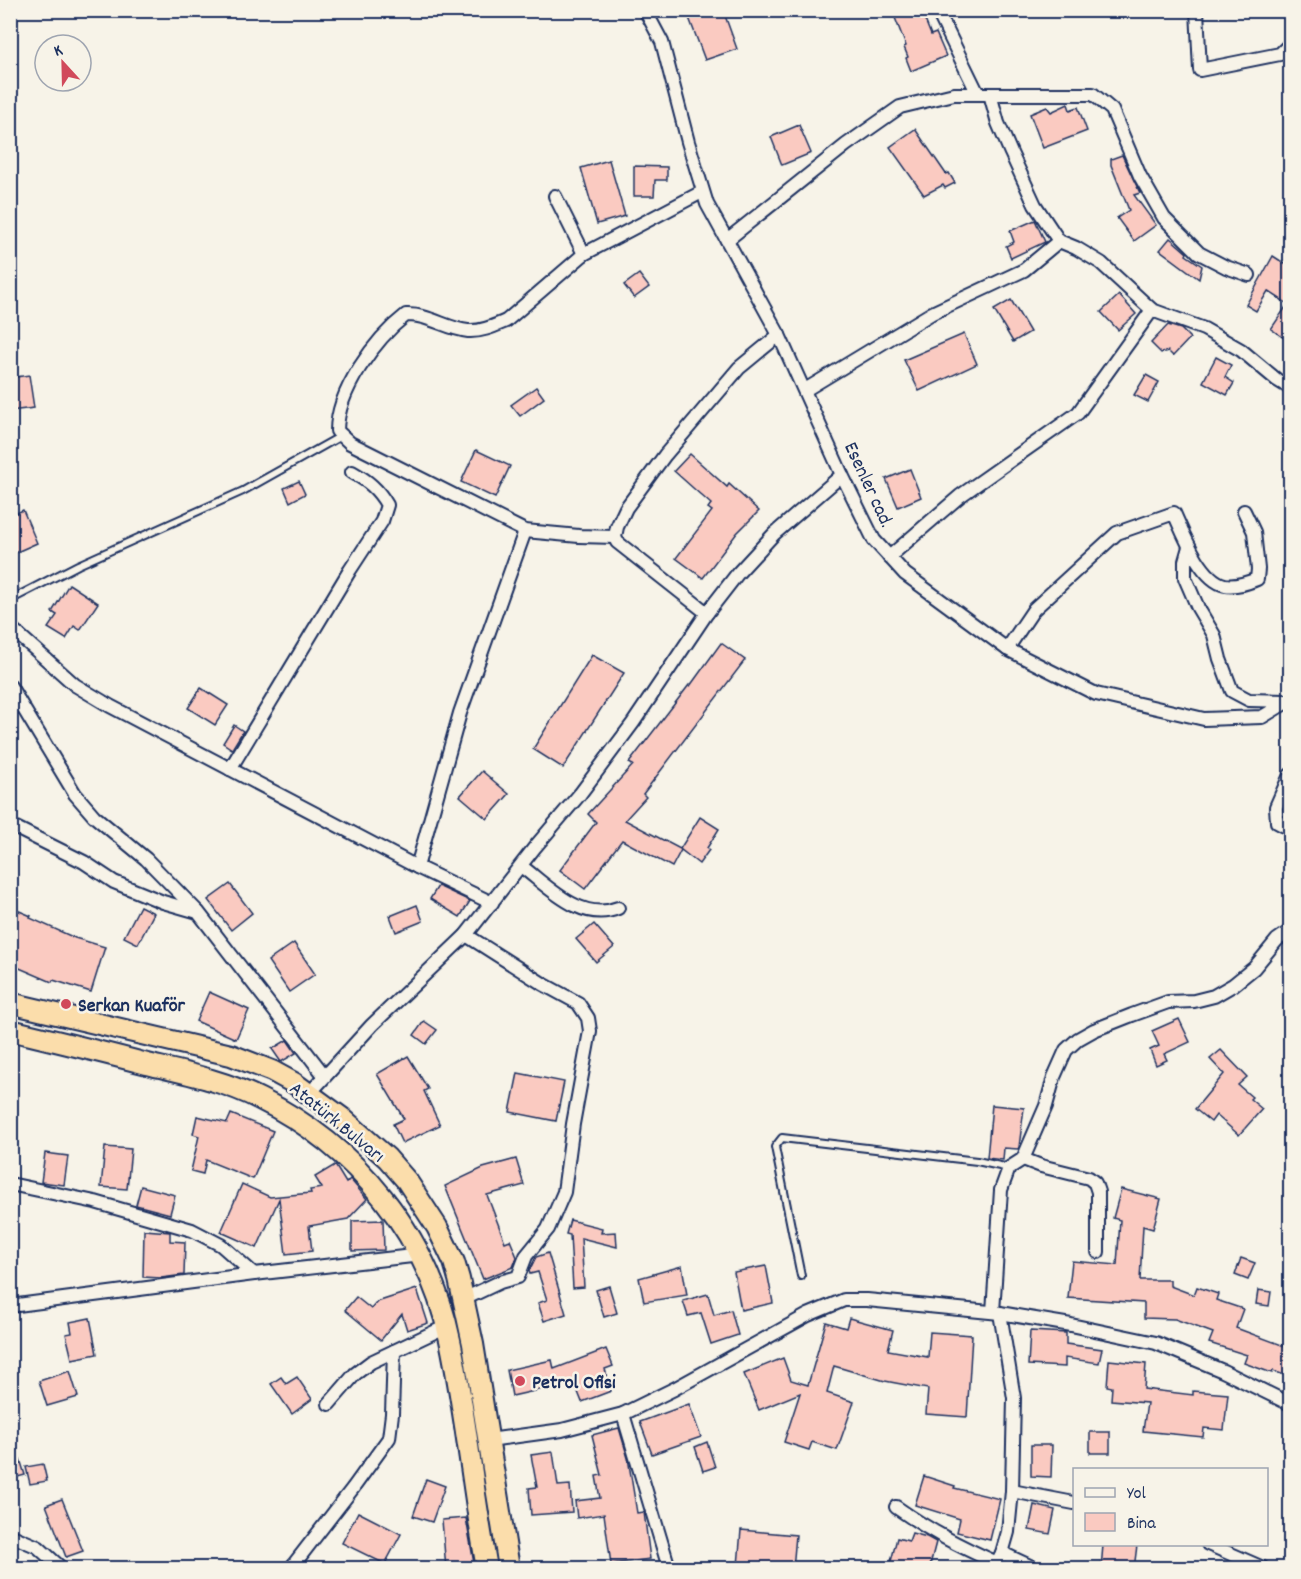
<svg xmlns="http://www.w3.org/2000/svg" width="1301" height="1579" font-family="Dekko,sans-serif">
  <rect width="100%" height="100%" fill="#f7f3e8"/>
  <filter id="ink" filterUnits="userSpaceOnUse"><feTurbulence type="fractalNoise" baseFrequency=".0167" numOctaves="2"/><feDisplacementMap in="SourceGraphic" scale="12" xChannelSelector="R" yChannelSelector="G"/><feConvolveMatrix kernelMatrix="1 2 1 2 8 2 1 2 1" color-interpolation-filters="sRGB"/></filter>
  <g filter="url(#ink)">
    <!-- building -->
    <g fill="#facac1" stroke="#1b2f5e" stroke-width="1.5">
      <polygon points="700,10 723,10 737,49 705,60 688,15"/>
      <polygon points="892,10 921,10 931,35 936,33 946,56 911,71 906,58 908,57 904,47 906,46"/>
      <polygon points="1068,104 1070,110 1078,107 1087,131 1043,148 1030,114 1047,107 1051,112"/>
      <polygon points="799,125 811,153 782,165 771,137"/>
      <polygon points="915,129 946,174 949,173 955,183 945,188 943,185 924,195 890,147"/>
      <polygon points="1122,155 1140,193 1134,195 1156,225 1134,241 1117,218 1129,210 1111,165 1111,159"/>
      <polygon points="609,160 625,216 597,224 581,168"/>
      <polygon points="634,166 667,167 667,180 655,180 654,196 634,196"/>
      <polygon points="1035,220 1045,242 1011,258 1006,246 1014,242 1010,231"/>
      <polygon points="1170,238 1187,253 1186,255 1202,266 1199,279 1160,250"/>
      <polygon points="1273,256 1290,267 1290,342 1271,329 1288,304 1268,291 1256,311 1246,305"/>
      <polygon points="639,274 649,287 634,298 624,285"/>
      <polygon points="1119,295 1136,314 1118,330 1101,312"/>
      <polygon points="1011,300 1030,332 1013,342 994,310"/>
      <polygon points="1168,325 1181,329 1190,338 1173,356 1168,351 1161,353 1151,343"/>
      <polygon points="964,334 977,364 919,391 904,360"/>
      <polygon points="1216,357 1231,365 1225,377 1234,383 1227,395 1203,382"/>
      <polygon points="29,375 34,408 10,411 10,378"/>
      <polygon points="1146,375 1159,382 1148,402 1134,395"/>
      <polygon points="536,387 544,398 520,416 511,405"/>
      <polygon points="476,450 510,466 495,498 461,482"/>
      <polygon points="690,454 727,487 729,484 759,511 737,533 703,578 676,558 712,511 708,508 711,504 674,471"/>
      <polygon points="910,469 921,497 898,507 886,479"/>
      <polygon points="299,481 305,494 290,502 284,488"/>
      <polygon points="23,510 37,543 10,555 10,516"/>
      <polygon points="69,584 98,603 80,630 74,626 66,639 48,628 57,615 52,612"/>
      <polygon points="721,643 745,660 643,794 646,797 625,820 680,849 700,817 719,829 707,848 709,850 699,864 681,850 672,867 622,840 585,889 560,870 596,822 588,814 633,765 629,763 689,685 690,686"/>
      <polygon points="592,655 624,673 563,768 533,749"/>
      <polygon points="201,688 228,705 215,725 188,708"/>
      <polygon points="234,725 243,731 232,749 223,743"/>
      <polygon points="482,771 509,794 487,819 460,796"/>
      <polygon points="230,884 252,913 231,930 208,900"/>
      <polygon points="438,886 470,901 460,917 430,899"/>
      <polygon points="417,905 423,921 396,932 390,916"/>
      <polygon points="140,906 154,913 138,944 124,937"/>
      <polygon points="10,907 31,916 30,918 75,938 105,947 91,992 53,980 52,982 10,964"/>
      <polygon points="594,924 614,947 596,962 576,939"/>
      <polygon points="294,943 315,974 289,992 268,961"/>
      <polygon points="209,992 249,1010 236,1039 196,1021"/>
      <polygon points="1179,1019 1190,1042 1164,1054 1167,1060 1156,1065 1150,1050 1159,1046 1152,1031"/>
      <polygon points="424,1021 437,1030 426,1044 414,1035"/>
      <polygon points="287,1040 296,1053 281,1062 272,1049"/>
      <polygon points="1221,1050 1247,1077 1238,1085 1252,1097 1250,1099 1262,1109 1239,1135 1216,1115 1211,1122 1195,1109 1224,1074 1210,1059"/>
      <polygon points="408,1056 428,1089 424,1091 440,1125 402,1143 393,1124 404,1119 377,1074"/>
      <polygon points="518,1073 564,1082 556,1121 510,1112"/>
      <polygon points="992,1105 1024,1108 1019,1147 1018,1149 1004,1148 1003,1160 987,1158"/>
      <polygon points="231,1114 273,1131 253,1179 206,1160 203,1174 191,1171 199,1136 193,1134 197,1116 227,1123"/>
      <polygon points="105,1147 131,1149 127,1189 101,1187"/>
      <polygon points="45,1153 68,1156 64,1185 41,1182"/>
      <polygon points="516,1159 524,1185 487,1195 505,1242 510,1240 517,1257 513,1267 483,1279 445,1186 483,1168"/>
      <polygon points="335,1165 346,1183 350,1179 367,1199 348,1219 309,1226 312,1251 286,1254 279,1199 257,1248 221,1232 242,1184 270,1197 311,1193 310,1190 322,1188 315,1177"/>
      <polygon points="141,1186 175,1195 170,1214 136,1205"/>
      <polygon points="1121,1189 1161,1199 1153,1229 1143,1226 1140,1280 1170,1280 1170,1286 1194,1295 1197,1287 1218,1294 1216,1300 1243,1309 1236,1328 1290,1348 1290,1377 1273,1371 1272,1373 1244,1363 1247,1355 1209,1343 1213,1333 1175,1319 1144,1318 1144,1303 1068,1298 1072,1261 1117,1265 1120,1220 1113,1218"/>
      <polygon points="383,1220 384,1250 352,1251 352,1221"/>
      <polygon points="570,1220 602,1228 601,1233 616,1232 617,1247 581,1238 584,1287 573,1288 570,1235 566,1234"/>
      <polygon points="144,1230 170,1232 170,1241 185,1242 184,1275 161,1278 143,1277"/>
      <polygon points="548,1253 566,1314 544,1321 538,1303 547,1300 538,1272 530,1274 529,1271 536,1257"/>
      <polygon points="1241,1258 1255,1263 1248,1280 1235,1275"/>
      <polygon points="682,1266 687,1295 644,1302 639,1278"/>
      <polygon points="766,1266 773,1303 741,1310 734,1272"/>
      <polygon points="609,1286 617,1313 604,1317 596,1290"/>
      <polygon points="417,1289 428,1323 407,1330 402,1314 381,1340 345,1310 356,1297 371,1309 377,1302"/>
      <polygon points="1258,1290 1271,1292 1269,1306 1256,1304"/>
      <polygon points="708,1294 714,1315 731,1310 738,1335 711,1344 701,1313 688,1316 683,1301"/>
      <polygon points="90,1318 97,1354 72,1359 66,1334 72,1333 70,1322"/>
      <polygon points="849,1318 893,1330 888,1350 928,1357 930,1332 972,1335 967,1417 926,1414 928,1389 885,1381 834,1366 827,1393 854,1402 837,1450 812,1442 809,1450 784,1442 800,1393 759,1410 744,1374 783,1358 791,1380 808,1385 826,1322 846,1328"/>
      <polygon points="1030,1331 1066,1333 1066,1344 1102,1349 1099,1363 1065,1358 1065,1367 1028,1365"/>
      <polygon points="606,1349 613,1366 605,1369 611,1391 582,1402 574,1382 512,1396 507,1370 552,1360 554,1369"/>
      <polygon points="1109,1360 1146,1364 1144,1389 1193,1395 1193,1391 1228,1394 1224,1430 1204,1428 1203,1437 1143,1431 1147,1403 1111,1400 1112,1387 1107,1386"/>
      <polygon points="70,1371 78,1397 47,1406 39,1381"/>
      <polygon points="281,1377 286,1384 297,1377 312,1399 292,1414 271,1384"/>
      <polygon points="689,1404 701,1437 652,1454 640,1422"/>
      <polygon points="619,1428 628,1458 637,1513 644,1512 650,1559 611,1564 604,1514 577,1518 575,1501 600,1498 596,1476 602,1475 592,1435"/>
      <rect x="1090" y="1432" width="20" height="21"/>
      <polygon points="707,1442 715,1467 703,1471 695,1447"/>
      <polygon points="1031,1445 1052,1445 1051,1477 1031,1476"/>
      <polygon points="553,1452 558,1486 570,1485 572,1512 531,1515 529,1488 537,1487 531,1455"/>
      <polygon points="20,1459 25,1475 10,1479 10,1462"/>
      <polygon points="43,1464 47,1481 30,1484 26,1467"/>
      <polygon points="924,1476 955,1486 954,1488 1000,1499 990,1540 957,1532 960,1519 915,1505"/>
      <polygon points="426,1479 445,1486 432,1522 413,1516"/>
      <polygon points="62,1499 83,1551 66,1557 46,1505"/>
      <polygon points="1034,1505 1055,1510 1050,1534 1029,1530"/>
      <polygon points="358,1512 401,1534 385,1564 342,1543"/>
      <polygon points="466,1518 475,1569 446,1569 442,1520"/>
      <polygon points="741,1530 796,1535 793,1569 738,1566"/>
      <polygon points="912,1533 927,1537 936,1542 929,1569 889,1569 897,1538 909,1541"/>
      <polygon points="1103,1545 1137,1545 1134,1569 1101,1569"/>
    </g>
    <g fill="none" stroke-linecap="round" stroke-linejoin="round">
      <!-- service casing -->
      <g stroke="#1b2f5e" stroke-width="10">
        <g id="service">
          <polyline points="10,600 78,565 243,491 341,436"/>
          <polyline points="801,1276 775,1147 782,1138 977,1161 1009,1168"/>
        </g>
      </g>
      <!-- minor casing -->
      <g stroke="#1b2f5e" stroke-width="16">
        <g id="minor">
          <polyline points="645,10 662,42 688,142 707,204 779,335 842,475 874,540 905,574 1007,649 1096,694 1204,719 1262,717 1290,700"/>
          <polyline points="937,10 978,94"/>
          <polyline points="1197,10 1200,70 1280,54 1290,44"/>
          <polyline points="990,94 998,123 1011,153 1035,205 1059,241 1076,248 1101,263 1152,310 1204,329 1241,350 1277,380 1290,388"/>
          <polyline points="555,196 584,254"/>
          <polyline points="727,240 846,145 900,107 954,94 1093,94 1112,110 1140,176 1164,218 1199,253 1226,267 1249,275"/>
          <polyline points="805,390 932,313 1024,270 1059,241"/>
          <path d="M615,537L579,536L525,531L350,443L337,431C337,391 375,339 406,315C428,314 447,329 468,331C481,332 494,326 506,321L584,254L702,192"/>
          <polyline points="1189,547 1185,561 1185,578 1198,608 1214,635 1220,659 1232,691 1249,700 1286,701"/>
          <polyline points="889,557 960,496 1078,413 1152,310"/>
          <polyline points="707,613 617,542 615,537 617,527 626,508 665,455 739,368 779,335"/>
          <polyline points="10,627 75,685 110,706 417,867 492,903"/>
          <path d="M1007,649L1034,609L1117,533L1174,513C1183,533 1201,580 1225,585C1236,587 1247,583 1257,579L1258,569L1254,532L1244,511"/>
          <polyline points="10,686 75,794 94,816 146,859 197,911"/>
          <path d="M230,769L350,570L382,521L387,505C378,489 368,481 352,472"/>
          <polyline points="1290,775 1276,807 1277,822 1290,829"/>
          <polyline points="10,825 84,862 114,882 163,902 198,912 324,1075"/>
          <path d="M521,866C549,887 581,923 618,908"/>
          <polyline points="417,867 460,713 525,531"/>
          <polyline points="309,1094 372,1025 466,935 535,847 580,794 633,723 707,613 738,573 774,534 842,475"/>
          <polyline points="1023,1159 1041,1166 1089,1178 1095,1183 1098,1192 1098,1252"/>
          <polyline points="10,1184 95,1202 192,1230 221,1245 254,1274"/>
          <polyline points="464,1299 500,1282 518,1277 526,1256 548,1229 564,1192 573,1124 590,1031 588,1018 578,1003 543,984 466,935"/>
          <polyline points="10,1306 254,1274 421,1255"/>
          <polyline points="993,1312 1001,1190 1009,1168 1023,1159 1046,1106 1054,1077 1066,1050 1078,1039 1094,1030 1132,1015 1168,1002 1194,1001 1214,996 1233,985 1254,968 1277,940 1290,931"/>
          <polyline points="329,1404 355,1374 371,1362 447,1326"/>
          <polyline points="623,1414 669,1568"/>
          <polyline points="489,1440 562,1430 623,1414 674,1389 808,1315 844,1300 867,1300 1000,1313 1071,1325 1156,1343 1223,1371 1290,1404"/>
          <polyline points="1012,1491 1074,1503"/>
          <path d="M896,1507C930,1531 959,1546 997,1563"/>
          <polyline points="10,1535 38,1547 61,1568"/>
          <polyline points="1208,1544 1263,1568"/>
          <polyline points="1002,1553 1034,1568"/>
          <polyline points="291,1568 353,1488 389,1438 392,1414 394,1351"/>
          <polyline points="994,1568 1002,1553 1008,1532 1012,1491 1014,1398 1000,1313"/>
        </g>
      </g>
      <!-- trunk casing -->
      <g stroke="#1b2f5e" stroke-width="24">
        <g id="trunk">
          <polyline points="10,1003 231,1055 272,1071 294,1083 342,1118 387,1158 407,1181 437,1227 454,1262 459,1279 473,1344 509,1568"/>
          <path d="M10,1030C56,1041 102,1052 147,1064C185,1073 225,1081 260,1099C356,1146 428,1235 450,1340C466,1415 473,1493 487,1568"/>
        </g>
      </g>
      <!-- service -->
      <use href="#service" stroke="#f7f3e8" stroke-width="6"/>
      <!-- minor -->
      <use href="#minor" stroke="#f7f3e8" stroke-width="12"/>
      <!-- trunk -->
      <use href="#trunk" stroke="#fbddab" stroke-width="20"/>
    </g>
  </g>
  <!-- markers -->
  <g fill="#d1495b" stroke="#f7f3e8" stroke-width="2">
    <circle cx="66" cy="1004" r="6"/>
    <circle cx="520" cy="1381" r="6"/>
  </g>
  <g text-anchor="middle" stroke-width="5" stroke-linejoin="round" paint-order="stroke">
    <!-- street labels -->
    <g font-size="20" fill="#1b2f5e" stroke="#f7f3e8">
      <text transform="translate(870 484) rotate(65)" y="7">Esenler cad.</text>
      <text transform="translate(338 1121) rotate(39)" y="7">Atatürk Bulvarı</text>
    </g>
    <!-- poi labels -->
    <g font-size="20" font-weight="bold" fill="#1b2f5e" stroke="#f7f3e8" text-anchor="start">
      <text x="78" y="1011">Serkan Kuaför</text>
      <text x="532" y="1388">Petrol Ofisi</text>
    </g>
  </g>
  <!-- margin -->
  <rect width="1301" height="1579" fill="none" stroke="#f7f3e8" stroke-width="36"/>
  <rect x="18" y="18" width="1265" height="1543" fill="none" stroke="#1b2f5e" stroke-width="2" filter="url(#ink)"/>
  <!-- legend -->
  <rect x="1073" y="1468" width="195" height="78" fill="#f7f3e8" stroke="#9fa5b1" stroke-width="1.5"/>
  <rect x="1085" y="1488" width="30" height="9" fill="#f7f3e8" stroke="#9fa5b1" stroke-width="1.5"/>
  <text x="1127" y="1498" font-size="18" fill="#1b2f5e">Yol</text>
  <rect x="1085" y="1513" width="30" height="18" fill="#facac1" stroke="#9fa5b1" stroke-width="1.5"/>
  <text x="1127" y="1528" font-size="18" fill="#1b2f5e">Bina</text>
  <!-- north arrow -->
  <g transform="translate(63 63) rotate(338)"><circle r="28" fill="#f7f3e8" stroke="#9fa5b1" stroke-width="1.5"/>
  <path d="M0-4.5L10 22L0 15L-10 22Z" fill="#d1495b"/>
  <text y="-9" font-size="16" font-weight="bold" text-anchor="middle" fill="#1b2f5e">K</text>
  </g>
</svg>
